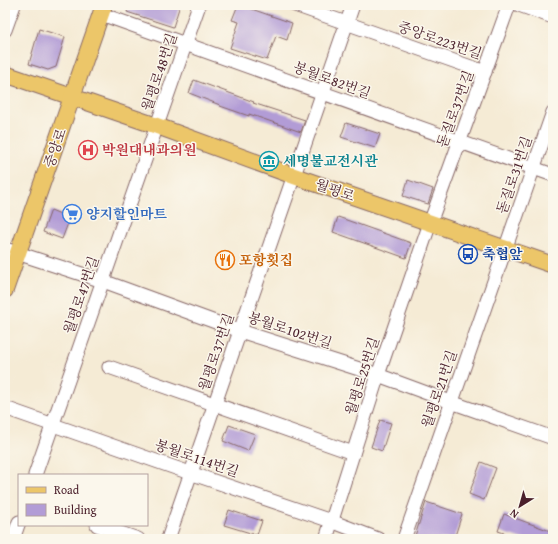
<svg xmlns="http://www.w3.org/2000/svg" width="558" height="544" font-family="'Gentium Book Plus','Noto Serif KR',serif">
  <rect width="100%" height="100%" fill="#fbf7ec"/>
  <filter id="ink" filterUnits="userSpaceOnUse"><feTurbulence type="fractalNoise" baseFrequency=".025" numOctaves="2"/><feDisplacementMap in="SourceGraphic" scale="8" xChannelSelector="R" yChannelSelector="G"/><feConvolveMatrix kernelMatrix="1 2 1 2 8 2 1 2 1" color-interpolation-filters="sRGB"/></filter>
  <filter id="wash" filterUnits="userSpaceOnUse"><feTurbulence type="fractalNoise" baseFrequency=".012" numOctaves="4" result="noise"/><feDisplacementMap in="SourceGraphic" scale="16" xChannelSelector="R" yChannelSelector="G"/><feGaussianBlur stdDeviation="0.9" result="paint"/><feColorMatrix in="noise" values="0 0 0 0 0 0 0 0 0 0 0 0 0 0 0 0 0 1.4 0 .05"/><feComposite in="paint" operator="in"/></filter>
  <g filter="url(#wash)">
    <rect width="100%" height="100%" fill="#f5ebd5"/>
    <g id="blocks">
      <!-- building -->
      <g fill="#b29cd6">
        <polygon points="129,5 180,5 173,27 127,12"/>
        <polygon points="238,5 240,5 292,23 287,40 276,36 267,60 230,48 239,22 232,20"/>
        <polygon points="39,29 65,37 56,67 48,70 29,64"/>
        <polygon points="194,80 254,102 253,103 305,120 301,132 249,114 249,116 220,106 220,105 189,93"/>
        <polygon points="346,123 380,134 375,148 341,137"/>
        <polygon points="408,180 433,189 428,204 403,196"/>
        <polygon points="51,210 70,218 62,239 43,232"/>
        <polygon points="338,217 411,243 406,258 333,232"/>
        <polygon points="380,420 391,423 382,451 371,447"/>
        <polygon points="229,425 255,434 248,451 223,441"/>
        <polygon points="481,462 496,468 484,500 469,494"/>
        <polygon points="426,502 462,514 454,539 414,539"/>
        <polygon points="229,510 262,521 257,535 224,525"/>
        <polygon points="504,514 553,532 553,539 522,539 498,531"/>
      </g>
    </g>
  </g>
  <g filter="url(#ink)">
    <use href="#blocks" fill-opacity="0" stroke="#866666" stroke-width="1"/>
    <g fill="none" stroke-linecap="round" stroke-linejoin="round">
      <!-- minor casing -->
      <g stroke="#866666" stroke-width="15">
        <g id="minor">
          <polyline points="295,5 485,72"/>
          <polyline points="519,5 553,17"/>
          <polyline points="101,14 553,175"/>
          <polyline points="5,30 14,5"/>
          <polyline points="5,249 103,281 240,331 378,375 451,402 553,438"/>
          <polyline points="109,367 353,453"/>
          <polyline points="5,408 190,473 331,521 378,539"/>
          <polyline points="35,475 199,5"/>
          <polyline points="97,525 138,539"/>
          <polyline points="13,539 19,522"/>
          <polyline points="168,539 353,5"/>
          <polyline points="326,539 378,375 430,223 509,5"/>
          <polyline points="404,539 553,112"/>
        </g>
      </g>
      <!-- major casing -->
      <g stroke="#866666" stroke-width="18">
        <g id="major">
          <polyline points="5,74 157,126 294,176 553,265"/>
          <polyline points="5,290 104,5"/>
        </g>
      </g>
      <!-- minor -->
      <use href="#minor" stroke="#fff" stroke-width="13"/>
      <!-- major -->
      <use href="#major" stroke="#ecc669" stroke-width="16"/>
    </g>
  </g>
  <!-- icons -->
  <defs>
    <g id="hospital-ring" transform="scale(1)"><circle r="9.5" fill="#fbf7ec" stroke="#e0444e" stroke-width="1.5"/><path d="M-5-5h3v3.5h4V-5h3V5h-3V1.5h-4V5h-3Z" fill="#e0444e"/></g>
    <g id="museum-ring" transform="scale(1)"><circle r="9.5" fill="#fbf7ec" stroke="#0f9aa8" stroke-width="1.5"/><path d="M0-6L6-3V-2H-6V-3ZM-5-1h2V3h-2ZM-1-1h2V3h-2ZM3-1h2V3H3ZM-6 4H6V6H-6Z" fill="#0f9aa8"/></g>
    <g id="supermarket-ring" transform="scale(1)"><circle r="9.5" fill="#fbf7ec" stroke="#3f7fe0" stroke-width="1.5"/><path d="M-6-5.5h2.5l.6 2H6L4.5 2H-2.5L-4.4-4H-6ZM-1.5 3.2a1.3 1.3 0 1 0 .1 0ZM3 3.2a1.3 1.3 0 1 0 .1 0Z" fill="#3f7fe0"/></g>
    <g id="bus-ring" transform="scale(1)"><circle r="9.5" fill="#fbf7ec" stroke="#1a4fb4" stroke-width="1.5"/><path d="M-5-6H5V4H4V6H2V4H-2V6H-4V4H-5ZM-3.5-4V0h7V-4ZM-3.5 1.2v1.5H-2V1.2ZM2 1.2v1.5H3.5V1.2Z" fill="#1a4fb4"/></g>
    <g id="restaurant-ring" transform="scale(1)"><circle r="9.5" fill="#fbf7ec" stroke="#e8710a" stroke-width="1.5"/><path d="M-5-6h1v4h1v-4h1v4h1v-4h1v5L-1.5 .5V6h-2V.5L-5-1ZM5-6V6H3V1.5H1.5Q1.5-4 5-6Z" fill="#e8710a"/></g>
  </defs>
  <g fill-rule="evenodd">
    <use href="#hospital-ring" x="88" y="150"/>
    <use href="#museum-ring" x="269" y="161"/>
    <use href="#supermarket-ring" x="72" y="214"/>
    <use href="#bus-ring" x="468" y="254"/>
    <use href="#restaurant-ring" x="225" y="260"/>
  </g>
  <g text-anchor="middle" stroke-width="3" stroke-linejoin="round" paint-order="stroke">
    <!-- street labels -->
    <g font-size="14" fill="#4a1f2b" stroke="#fbf7ec">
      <text transform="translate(440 40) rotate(19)" y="5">중앙로223번길</text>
      <text transform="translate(159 72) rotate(-71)" y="5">월평로48번길</text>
      <text transform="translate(332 80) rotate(20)" y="5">봉월로82번길</text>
      <text transform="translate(455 109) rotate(-70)" y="5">돋질로37번길</text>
      <text transform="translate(55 148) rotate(-71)" y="5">중앙로</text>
      <text transform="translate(514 175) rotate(-71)" y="5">돋질로31번길</text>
      <text transform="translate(335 190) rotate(19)" y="5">월평로</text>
      <text transform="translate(81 295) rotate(-71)" y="5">월평로47번길</text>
      <text transform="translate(290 330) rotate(18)" y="5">봉월로102번길</text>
      <text transform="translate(216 352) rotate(-71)" y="5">월평로37번길</text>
      <text transform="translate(362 376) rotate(-72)" y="5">월평로25번길</text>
      <text transform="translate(439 389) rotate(-71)" y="5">월평로21번길</text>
      <text transform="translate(197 458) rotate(19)" y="5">봉월로114번길</text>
    </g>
    <!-- health labels -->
    <g font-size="14" font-weight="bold" fill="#be3a42" stroke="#fbf7ec" text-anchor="start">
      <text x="102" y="155">박원대내과의원</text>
    </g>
    <!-- culture labels -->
    <g font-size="14" font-weight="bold" fill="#0d838f" stroke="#fbf7ec" text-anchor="start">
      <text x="283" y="166">세명불교전시관</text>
    </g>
    <!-- shop labels -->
    <g font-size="14" font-weight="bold" fill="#366cbe" stroke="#fbf7ec" text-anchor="start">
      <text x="86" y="219">양지할인마트</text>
    </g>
    <!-- transit labels -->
    <g font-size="14" font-weight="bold" fill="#164399" stroke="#fbf7ec" text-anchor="start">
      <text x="482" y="259">축협앞</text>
    </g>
    <!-- food labels -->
    <g font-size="14" font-weight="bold" fill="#c56008" stroke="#fbf7ec" text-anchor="start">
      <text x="239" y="265">포항횟집</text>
    </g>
  </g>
  <!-- margin -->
  <rect width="558" height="544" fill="none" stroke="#fbf7ec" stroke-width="20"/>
  <!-- legend -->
  <rect x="18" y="474" width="130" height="52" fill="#fbf7ec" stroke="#b4a19f"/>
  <rect x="26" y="487" width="20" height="6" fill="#ecc669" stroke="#b4a19f"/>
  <text x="54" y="494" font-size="12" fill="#4a1f2b">Road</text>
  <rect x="26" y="504" width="20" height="12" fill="#b29cd6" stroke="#b4a19f"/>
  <text x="54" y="514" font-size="12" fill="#4a1f2b">Building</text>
  <!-- north arrow -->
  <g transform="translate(520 506) rotate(217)" stroke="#fbf7ec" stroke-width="3" paint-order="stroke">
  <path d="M0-3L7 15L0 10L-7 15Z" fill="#4a1f2b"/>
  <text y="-6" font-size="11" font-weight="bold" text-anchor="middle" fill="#4a1f2b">N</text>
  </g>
</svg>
